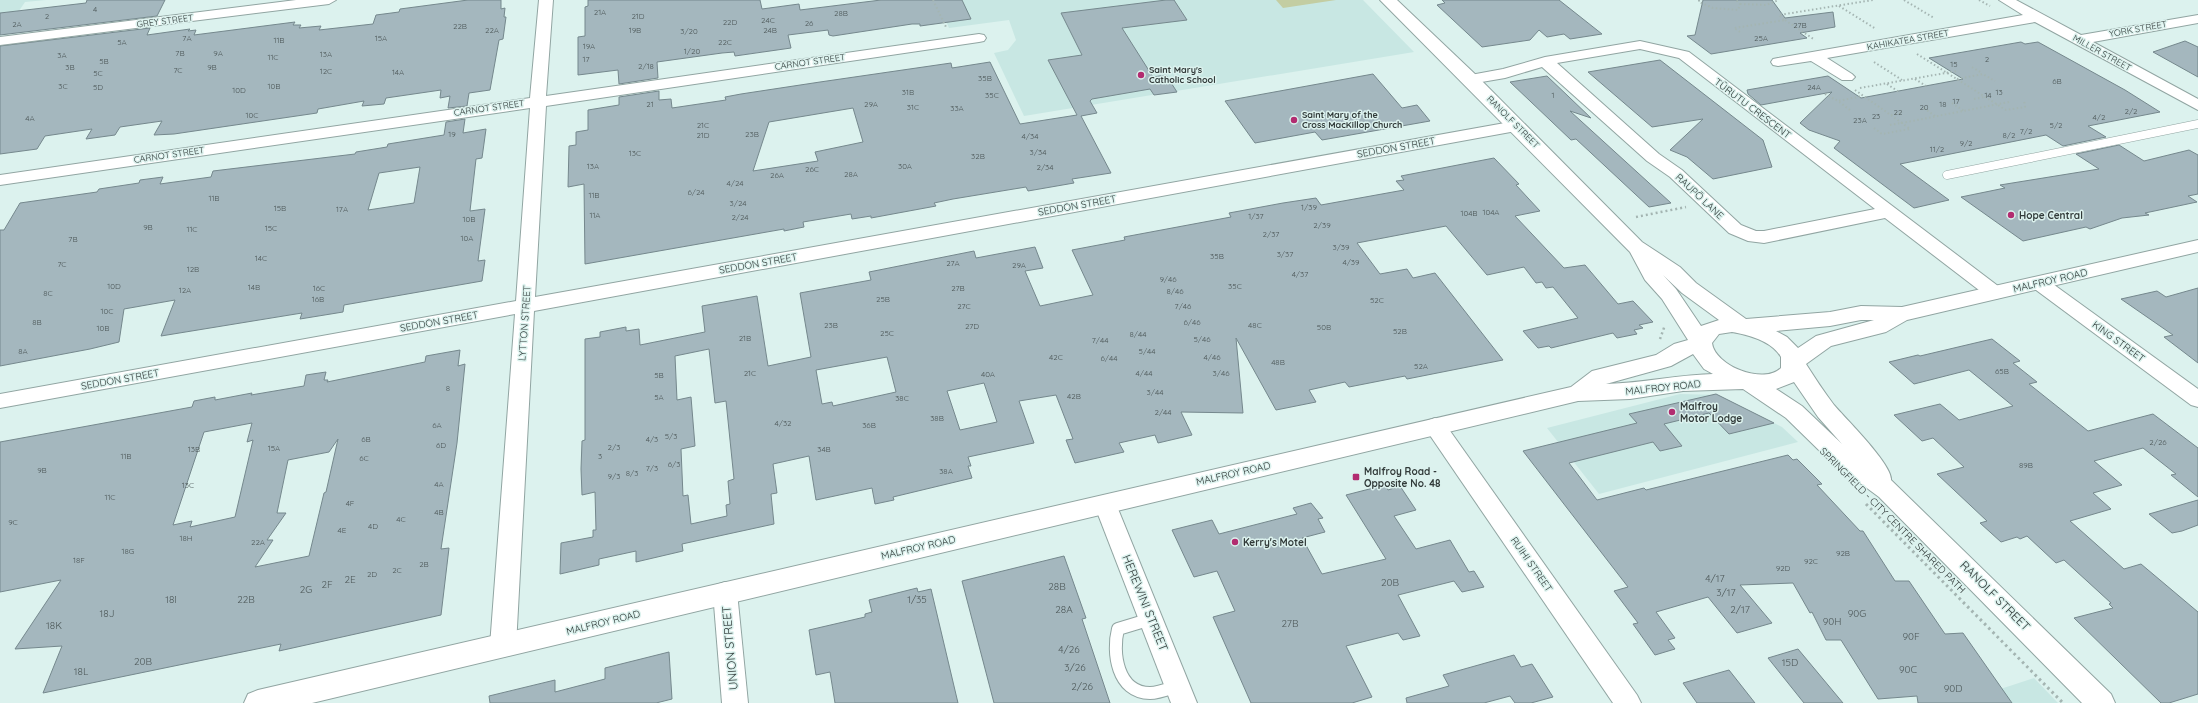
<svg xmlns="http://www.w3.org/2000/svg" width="2198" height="703" font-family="Quicksand,sans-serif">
  <rect width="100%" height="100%" fill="#dcf2ee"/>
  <!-- built -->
  <g fill="#c8e7e3">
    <polygon points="0,0 46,0 25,2 6,30 0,31"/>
    <polygon points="937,0 1363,0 1414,52 1024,116 994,53 1008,50 1016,40 1009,20 949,28"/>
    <polygon points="1680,394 1718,395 1782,427 1798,442 1599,494 1547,428"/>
    <polygon points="2034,678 2058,703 1958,703"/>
  </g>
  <!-- green -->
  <polygon fill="#c3cda2" points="1276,0 1336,0 1283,8"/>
  <!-- building -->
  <g fill="#a4b7be" stroke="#75888d" fill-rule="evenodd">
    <polygon points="87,0 165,0 157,16 0,35 0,13 86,3"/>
    <polygon points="468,0 501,0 501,9 505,8 504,17 506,17 503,39 499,40 490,90 469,93 467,106 448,108 450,96 440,98 441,90 386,98 384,104 362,106 364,101 318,109 317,113 174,134 154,135 162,121 120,127 115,135 86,139 92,129 45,136 37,149 0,154 0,46 150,28 147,35 190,29 188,31 196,30 194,35 295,22 293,25 301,25 299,28 321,26 319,30 373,24 376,15 399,12 400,9"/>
    <polygon points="588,0 760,0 762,9 799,4 800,10 881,0 962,0 971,19 920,26 920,24 912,24 833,36 829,35 828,30 788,35 791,48 735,56 734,52 722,53 657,62 658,78 619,84 618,70 578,75 578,37 585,36 585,7 588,6"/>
    <path d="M1166,0H1174L1187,20L1122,28L1153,77L1166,75L1177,92L1154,95L1150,89L1092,99L1090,101L1097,113L1081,116L1111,173L1072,179L1074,183L1028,191L1026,187L953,199L934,203L936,206L871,218V216L852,219L851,214L803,222L804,227L784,231V229L585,264L584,184L568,187L569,146L576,145V132L588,130V110L619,105V97L659,91V100L671,99L672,108L726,100L725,97L741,94L820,82L951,63L952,68L990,62L1020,124L1077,115L1048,60L1082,55L1061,13ZM853,108L863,142L815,152L818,161L753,171L769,122Z"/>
    <polygon points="1442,0 1559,0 1602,34 1570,39 1564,34 1547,37 1539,30 1530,40 1482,47 1437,5 1445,3"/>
    <polygon points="1703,0 1772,0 1785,18 1833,12 1835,27 1800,33 1807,38 1711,54 1687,36 1695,35"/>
    <polygon points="2185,41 2198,47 2198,77 2153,52"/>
    <polygon points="2021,42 2025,44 2038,42 2125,90 2160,112 2088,126 2106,137 2063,146 2046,135 1900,164 1949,200 1914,208 1834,148 1840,141 1809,130 1800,123 1832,92 1761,105 1748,94 1747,90 1828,76 1861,98 1963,79 1929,58"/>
    <polygon points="1660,60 1763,140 1772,167 1713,179 1687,157 1670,150 1703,119 1652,127 1588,72"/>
    <polygon points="1373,74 1402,108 1417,105 1430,121 1322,140 1315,132 1255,143 1225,101"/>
    <polygon points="1547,76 1591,118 1570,111 1671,203 1649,207 1576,139 1571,140 1510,82"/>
    <path d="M465,119L463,133L486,129L482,158L476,159L470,211L485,209L478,261L485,260L482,281L344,305L343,312L300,319L302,313L161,336L175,300L124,309L119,342L90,349L0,366V230H4L20,203L97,192L99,189L139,183L140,180L163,177L160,184L211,177L213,171L355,154L356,152L387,147L388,144L444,135L446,122ZM420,167L414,203L368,210L379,173Z"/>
    <polygon points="2119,145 2144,161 2189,150 2198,155 2198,194 2188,196 2197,202 2145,213 2149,215 2122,218 2090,229 2086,227 2023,241 1961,197 2005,188 2000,185 2099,169 2076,154"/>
    <path d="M1494,158L1519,184L1516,185L1540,211L1515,216L1564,268L1585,265L1618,304L1633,301L1653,322L1639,325L1643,328L1634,330L1637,334L1617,338L1613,333L1551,348L1549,346L1538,348L1523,331L1578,318L1553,287L1546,288L1542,282L1536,283L1524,267L1487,275L1446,226L1357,243L1380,274L1407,269L1413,278L1435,273L1503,360L1407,379L1405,376L1349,387L1345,382L1309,390L1316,402L1276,410L1236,338L1243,413L1181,412L1192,435L1158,443L1155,435L1119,443L1124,452L1075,463L1066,440L1073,439L1056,395L1019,401L1034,443L968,457L971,466H968L972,478L893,497L894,500L875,504L872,488L816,500L809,456L773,464L777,493L771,494L774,524L682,544L683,551L636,562V551L599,559V565L560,574L561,543L593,537V530H596L595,492L582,495L581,469L582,441L585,440V339L600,337V332L626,327V331L639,329L640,345L705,332L702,306L757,296L768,366L811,357L800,293L871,280L869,272L974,251L976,258L1035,247L1043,268L1025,271L1040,306L1093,295L1072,250L1125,240L1124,237L1231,217L1229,213L1283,203L1316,198L1321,205L1404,190L1396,181L1404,180L1401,176ZM709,349L715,403L726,401L734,479L728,481L730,504L726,505L727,516L691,524L688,495L683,496L681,449L695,446L691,397L677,400L675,356ZM887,357L896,392L833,406L832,402L822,404L816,370ZM984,383L997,422L960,430L947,391Z"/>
    <polygon points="2198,288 2198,363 2164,337 2173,335 2121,299 2157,291 2166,297"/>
    <polygon points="1992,339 2020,361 2013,363 2037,382 2029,384 2088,431 2153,414 2198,448 2198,497 2171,475 2176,474 2143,448 2094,461 2122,485 2093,493 2111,509 2070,521 2124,569 2141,564 2198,612 2198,694 2169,703 2161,703 2074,618 2113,608 2109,604 2111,603 2064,560 2056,563 2027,536 2020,539 2017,537 2001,542 1980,523 1987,521 1937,474 1964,467 1933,438 1922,441 1894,415 1940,404 1959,420 2013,406 1969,370 1914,384 1889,362 1918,355 1920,356"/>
    <path d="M460,350L458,366L465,364L457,443L441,549L449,548L441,615L279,651L281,644L43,693L62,646L15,649L61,580L0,592V442L192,407L194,401L215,397V400L252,393L251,395L304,386L306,375L326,372L324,380H328L327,382L425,362L426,356ZM252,423L247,442L253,440L235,517L190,527L192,521L173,525L204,432ZM338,439L326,492L324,493L309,556L255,567L273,540H267L286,513H277L288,460L329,452Z"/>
    <polygon points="1716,394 1774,423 1729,434 1709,413 1664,424 1682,446 1660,451 1653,442 1569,463 1597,500 1644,488 1646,490 1788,455 1793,460 1797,459 1822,484 1817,485 1860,531 1863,531 1895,581 1909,581 1945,634 1963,633 2012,703 1918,703 1917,696 1878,699 1841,640 1826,640 1812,612 1810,613 1793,583 1740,585 1772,623 1737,633 1708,597 1656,612 1675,638 1668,640 1675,649 1655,655 1633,624 1638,623 1614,591 1628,587 1523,451 1637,423 1629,414"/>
    <polygon points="1385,485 1388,490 1400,486 1416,510 1394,516 1416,549 1450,540 1469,572 1474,571 1484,587 1462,592 1454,581 1398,595 1420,636 1403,640 1398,633 1346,646 1372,697 1352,703 1251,703 1213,617 1235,611 1217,571 1194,577 1172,530 1212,520 1219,534 1297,514 1293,508 1311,503 1323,518 1318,519 1325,532 1302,538 1322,574 1386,559 1346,495"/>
    <polygon points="2198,500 2198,525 2182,531 2172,533 2149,514"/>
    <polygon points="1064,556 1086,618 1082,619 1110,703 994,703 962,581"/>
    <polygon points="917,588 918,592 931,589 958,703 835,703 830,672 816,675 809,630 865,617 865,614 872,612 869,600"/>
    <polygon points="1798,649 1843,703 1804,703 1768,658"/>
    <polygon points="669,652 672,699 656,703 490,703 489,696 555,680 555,692 605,679 605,668"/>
    <polygon points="1514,655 1521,667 1532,664 1553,697 1531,703 1515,703 1510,696 1484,703 1407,703 1406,698 1449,686 1443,675"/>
    <polygon points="1729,670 1755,703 1697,703 1683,683"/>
  </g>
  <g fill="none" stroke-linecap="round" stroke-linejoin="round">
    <!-- lane-far1 casing -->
    <g stroke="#91a5a2" stroke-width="9">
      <polyline id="lane-far1" points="1947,175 2198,124"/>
    </g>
    <!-- lane casing -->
    <g stroke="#91a5a2" stroke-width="14">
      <path id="lane" d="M1151,619L1118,629C1112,652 1117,693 1150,693C1159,693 1168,689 1177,686"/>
    </g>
    <!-- street casing -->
    <g stroke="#91a5a2" stroke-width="2">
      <g id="street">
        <polygon points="296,0 336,0 329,4 0,45 0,37"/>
        <polygon points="539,0 553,0 546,96 979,34 984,35 986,38 984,41 979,42 546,106 535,297 1516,121 1522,123 1524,126 1522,129 1516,131 534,311 516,646 512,654 503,657 494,654 490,646 515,314 0,408 0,394 516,301 530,108 0,185 0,175 530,98"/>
        <polygon points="1999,0 2016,0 2081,35 2198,15 2198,23 2093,42 2198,99 2198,110 2035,22 1827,58 1852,74 1855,77 1852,80 1842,80 1811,61 1778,66 1773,65 1771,62 1773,59 1778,58 2023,15"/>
        <path d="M1640,41L1689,52L2002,289L2004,293L2002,297L1995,299L1988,297L1885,218L1764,243L1748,241L1729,233L1670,177L1647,161L1542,67L1505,78L1470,84L1465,82L1462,79L1465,76L1503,69L1545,57ZM1640,49L1679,58L1875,209L1764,231H1756L1741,225L1682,170L1659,154L1557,63Z"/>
        <polygon points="2039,277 2046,279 2198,389 2198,407 2191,405 2032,287 2030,283 2032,279"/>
        <polygon points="1435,418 1443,421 1637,695 1641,703 1613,703 1427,431 1424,426 1427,421"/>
        <polygon points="1105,495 1113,498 1116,504 1197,703 1171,703 1094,504 1097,498"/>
        <polygon points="725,582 734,585 737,592 748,703 722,703 713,592 716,585"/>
      </g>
    </g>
    <!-- secondary casing -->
    <g stroke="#91a5a2" stroke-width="2">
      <path id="secondary" d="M1380,0H1397L1476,75L1642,242L1680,267L1696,283L1746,319L1830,312L1861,306L1902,307L2198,240V252L1907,320L1886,332L1831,346L1806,364C1815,378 1824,392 1834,405C1845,418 1893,465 1891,480L2111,694L2115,703H2082L1879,497L1829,460L1786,418L1743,389L1683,391L1630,399L1578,401L312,703H244L248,694L258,690L1571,387L1592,371L1656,355L1674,344L1688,340L1662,299L1645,280L1630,252ZM1663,275L1682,293L1719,320L1701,326L1676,289ZM1861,320H1874L1816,336L1798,348L1787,337L1776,331L1830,326ZM1732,332C1749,335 1772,341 1781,357V368C1763,385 1715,366 1712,343L1719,334ZM1693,354L1704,369L1713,374C1677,375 1642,383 1606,384L1671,366ZM1794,382L1818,417L1842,444L1802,406L1776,389Z"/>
    </g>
    <!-- path-far2 -->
    <g stroke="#a4b5b2" stroke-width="2" stroke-dasharray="1.5 2.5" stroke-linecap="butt">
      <polyline points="933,0 946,27"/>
      <polyline points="1699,0 1699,2 1713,8 1738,10 1740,4 1736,0"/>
      <polyline points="1904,0 1934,18"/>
      <polyline points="1979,0 1990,6"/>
      <polyline points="1740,4 1766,5 1779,0"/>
      <polyline points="1839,6 1876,29"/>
      <polyline points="1785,20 1815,40"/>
      <polyline points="1740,32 1734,28 1785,20 1779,15 1873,0"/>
      <polyline points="1917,54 2006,110 2025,107 2024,100"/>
      <polyline points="1874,62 1902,80"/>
      <polyline points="1972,67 1982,73"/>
      <polyline points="1915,79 1926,86"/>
      <polyline points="1957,79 1983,74 1995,81"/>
      <polyline points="1887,84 1899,92"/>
      <polyline points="1860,88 1957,71"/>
      <polyline points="1855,90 1902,123"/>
      <polyline points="1825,94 1838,101"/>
      <polyline points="1974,99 1984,97"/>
      <polyline points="1952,103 1964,111"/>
      <polyline points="1924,108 1935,116"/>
      <polyline points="1850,110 1838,101 1862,96"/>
      <polyline points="1891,115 1902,113"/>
      <polyline points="1890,125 1901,123"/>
      <polyline points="1874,128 1882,134 1910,129 1902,123 2009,102"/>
    </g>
    <!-- path-far1 -->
    <g stroke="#a4b5b2" stroke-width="2.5" stroke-dasharray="2 3" stroke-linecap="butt">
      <polyline points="1636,217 1686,207"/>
      <polyline points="1660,339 1665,325"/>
    </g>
    <!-- path -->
    <polyline stroke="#a4b5b2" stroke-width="3" stroke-dasharray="2.5 3.5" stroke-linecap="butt" points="1866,504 2063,703"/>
    <!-- lane-far1 -->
    <use href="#lane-far1" stroke="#fff" stroke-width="8"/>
    <!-- lane -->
    <use href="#lane" stroke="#fff" stroke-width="12"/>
    <!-- street -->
    <use href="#street" fill="#fff" fill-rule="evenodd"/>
    <!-- secondary -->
    <use href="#secondary" fill="#fff" fill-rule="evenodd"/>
  </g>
  <!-- markers -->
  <g fill="#b22c70" stroke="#dcf2ee" stroke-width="1.5">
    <circle cx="1141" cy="75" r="4"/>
    <circle cx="1294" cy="120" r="4"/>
    <circle cx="2011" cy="215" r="4"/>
    <circle cx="1672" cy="412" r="4"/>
    <rect x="1352" y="473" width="8" height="8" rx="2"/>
    <circle cx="1235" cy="542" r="4"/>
  </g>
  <g text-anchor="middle" stroke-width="3" stroke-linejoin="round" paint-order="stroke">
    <!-- number labels -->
    <g font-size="8" fill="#4e595a">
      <text x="95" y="12">4</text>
      <text x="600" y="15">21A</text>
      <text x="841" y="16">28B</text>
      <text x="47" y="19">2</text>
      <text x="638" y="19">21D</text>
      <text x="768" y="23">24C</text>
      <text x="730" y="25">22D</text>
      <text x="809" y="26">26</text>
      <text x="17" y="27">2A</text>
      <text x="1800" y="28">27B</text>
      <text x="460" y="29">22B</text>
      <text x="492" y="33">22A</text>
      <text x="635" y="33">19B</text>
      <text x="770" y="33">24B</text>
      <text x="689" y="34">3/20</text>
      <text x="187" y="41">7A</text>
      <text x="381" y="41">15A</text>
      <text x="1761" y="41">25A</text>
      <text x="279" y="43">11B</text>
      <text x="122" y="45">5A</text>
      <text x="725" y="45">22C</text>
      <text x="589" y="49">19A</text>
      <text x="692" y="54">1/20</text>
      <text x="180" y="56">7B</text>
      <text x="218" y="56">9A</text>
      <text x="326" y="57">13A</text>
      <text x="62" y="58">3A</text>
      <text x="273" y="60">11C</text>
      <text x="586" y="62">17</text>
      <text x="1987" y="62">2</text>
      <text x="104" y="64">5B</text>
      <text x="1954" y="67">15</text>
      <text x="646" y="69">2/18</text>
      <text x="70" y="70">3B</text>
      <text x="212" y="70">9B</text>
      <text x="178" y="73">7C</text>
      <text x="326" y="74">12C</text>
      <text x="398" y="75">14A</text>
      <text x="98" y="76">5C</text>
      <text x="985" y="81">35B</text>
      <text x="2057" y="84">6B</text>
      <text x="63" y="89">3C</text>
      <text x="274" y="89">10B</text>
      <text x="98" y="90">5D</text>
      <text x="1814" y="90">24A</text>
      <text x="239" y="93">10D</text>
      <text x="908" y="95">31B</text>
      <text x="1999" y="95">13</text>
      <text x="992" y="98">35C</text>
      <text x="1553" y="98">1</text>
      <text x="1988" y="98">14</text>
      <text x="1956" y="104">17</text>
      <text x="650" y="107">21</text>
      <text x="871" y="107">29A</text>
      <text x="1943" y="107">18</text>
      <text x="913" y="110">31C</text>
      <text x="1924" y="110">20</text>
      <text x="957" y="111">33A</text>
      <text x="2131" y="114">2/2</text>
      <text x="1898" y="115">22</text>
      <text x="252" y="118">10C</text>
      <text x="1876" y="119">23</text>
      <text x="2099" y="120">4/2</text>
      <text x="30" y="121">4A</text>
      <text x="1860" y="123">23A</text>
      <text x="703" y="128">21C</text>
      <text x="2056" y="128">5/2</text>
      <text x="2026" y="134">7/2</text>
      <text x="452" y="137">19</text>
      <text x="752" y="137">23B</text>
      <text x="703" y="138">21D</text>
      <text x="2009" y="138">8/2</text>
      <text x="1030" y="139">4/34</text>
      <text x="1966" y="146">9/2</text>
      <text x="1937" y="152">11/2</text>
      <text x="1038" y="155">3/34</text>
      <text x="635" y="156">13C</text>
      <text x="978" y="159">32B</text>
      <text x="593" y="169">13A</text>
      <text x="905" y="169">30A</text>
      <text x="1045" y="170">2/34</text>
      <text x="812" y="172">26C</text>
      <text x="851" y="177">28A</text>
      <text x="777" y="178">26A</text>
      <text x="735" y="186">4/24</text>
      <text x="696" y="195">6/24</text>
      <text x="594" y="198">11B</text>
      <text x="214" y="201">11B</text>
      <text x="738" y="206">3/24</text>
      <text x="1309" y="210">1/39</text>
      <text x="280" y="211">15B</text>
      <text x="342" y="212">17A</text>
      <text x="1491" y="215">104A</text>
      <text x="1469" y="216">104B</text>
      <text x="595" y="218">11A</text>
      <text x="1256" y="219">1/37</text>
      <text x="740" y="220">2/24</text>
      <text x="469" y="222">10B</text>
      <text x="1322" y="228">2/39</text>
      <text x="148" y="230">9B</text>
      <text x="271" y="231">15C</text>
      <text x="192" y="232">11C</text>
      <text x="1271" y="237">2/37</text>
      <text x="467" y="241">10A</text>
      <text x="73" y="242">7B</text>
      <text x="1341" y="250">3/39</text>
      <text x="1285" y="257">3/37</text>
      <text x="1217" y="259">35B</text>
      <text x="261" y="261">14C</text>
      <text x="1351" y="265">4/39</text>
      <text x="953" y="266">27A</text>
      <text x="62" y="267">7C</text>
      <text x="1019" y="268">29A</text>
      <text x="193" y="272">12B</text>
      <text x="1300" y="277">4/37</text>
      <text x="1168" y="282">9/46</text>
      <text x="114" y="289">10D</text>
      <text x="1235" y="289">35C</text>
      <text x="254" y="290">14B</text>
      <text x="319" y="291">16C</text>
      <text x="958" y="291">27B</text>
      <text x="185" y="293">12A</text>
      <text x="1175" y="294">8/46</text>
      <text x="48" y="296">8C</text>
      <text x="318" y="302">16B</text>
      <text x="883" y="302">25B</text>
      <text x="1377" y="303">52C</text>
      <text x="964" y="309">27C</text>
      <text x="1183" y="309">7/46</text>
      <text x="107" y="314">10C</text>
      <text x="37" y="325">8B</text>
      <text x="1192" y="325">6/46</text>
      <text x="831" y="328">23B</text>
      <text x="1255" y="328">48C</text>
      <text x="972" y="329">27D</text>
      <text x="1324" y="330">50B</text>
      <text x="103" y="331">10B</text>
      <text x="1400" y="334">52B</text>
      <text x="887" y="336">25C</text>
      <text x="1138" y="337">8/44</text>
      <text x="745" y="341">21B</text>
      <text x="1202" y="342">5/46</text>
      <text x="1100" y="343">7/44</text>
      <text x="23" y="354">8A</text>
      <text x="1147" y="354">5/44</text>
      <text x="1056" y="360">42C</text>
      <text x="1212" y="360">4/46</text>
      <text x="1109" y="361">6/44</text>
      <text x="1278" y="365">48B</text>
      <text x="1421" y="369">52A</text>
      <text x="2002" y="374">65B</text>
      <text x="750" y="376">21C</text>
      <text x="1144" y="376">4/44</text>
      <text x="1221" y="376">3/46</text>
      <text x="988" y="377">40A</text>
      <text x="659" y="378">5B</text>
      <text x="448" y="391">8</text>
      <text x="1155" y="395">3/44</text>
      <text x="1074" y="399">42B</text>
      <text x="659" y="400">5A</text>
      <text x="902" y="401">38C</text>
      <text x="1163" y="415">2/44</text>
      <text x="937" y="421">38B</text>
      <text x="783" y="426">4/32</text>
      <text x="437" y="428">6A</text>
      <text x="869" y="428">36B</text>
      <text x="671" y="439">5/3</text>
      <text x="366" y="442">6B</text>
      <text x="652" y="442">4/3</text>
      <text x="2158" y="445">2/26</text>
      <text x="441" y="448">6D</text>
      <text x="614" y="450">2/3</text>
      <text x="274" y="451">15A</text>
      <text x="194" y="452">13B</text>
      <text x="824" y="452">34B</text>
      <text x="126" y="459">11B</text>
      <text x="600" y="459">3</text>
      <text x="364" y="461">6C</text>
      <text x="674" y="467">6/3</text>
      <text x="2026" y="468">89B</text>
      <text x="652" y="471">7/3</text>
      <text x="42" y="473">9B</text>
      <text x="946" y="474">38A</text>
      <text x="632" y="476">8/3</text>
      <text x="614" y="479">9/3</text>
      <text x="439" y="487">4A</text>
      <text x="188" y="488">13C</text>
      <text x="110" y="500">11C</text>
      <text x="350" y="506">4F</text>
      <text x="439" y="515">4B</text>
      <text x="401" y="522">4C</text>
      <text x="13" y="525">9C</text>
      <text x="373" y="529">4D</text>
      <text x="342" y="533">4E</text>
      <text x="186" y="541">18H</text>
      <text x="258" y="545">22A</text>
      <text x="128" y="554">18G</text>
      <text x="1843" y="556">92B</text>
      <text x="79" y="563">18F</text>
      <text x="1811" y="564">92C</text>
      <text x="424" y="567">2B</text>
      <text x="1783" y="571">92D</text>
      <text x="397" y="573">2C</text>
      <text x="372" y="577">2D</text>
    </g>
    <!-- far-street labels -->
    <g font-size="9" fill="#313a39" stroke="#dcf2ee">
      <text transform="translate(165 21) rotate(-7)" y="3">GREY STREET</text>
      <text transform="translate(2138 29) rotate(-10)" y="3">YORK STREET</text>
      <text transform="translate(1908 40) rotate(-10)" y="3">KAHIKATEA STREET</text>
      <text transform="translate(2102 53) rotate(29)" y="3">MILLER STREET</text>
      <text transform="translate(810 62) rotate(-8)" y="3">CARNOT STREET</text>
      <text transform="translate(489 108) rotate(-8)" y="3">CARNOT STREET</text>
      <text transform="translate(1513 122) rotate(45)" y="3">RANOLF STREET</text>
      <text transform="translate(169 155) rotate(-8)" y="3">CARNOT STREET</text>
    </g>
    <!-- far-poi labels -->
    <g font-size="9" font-weight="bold" fill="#313a39" stroke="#dcf2ee" text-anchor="start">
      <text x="1149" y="73">Saint Mary's<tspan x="1149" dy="10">Catholic School</tspan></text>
      <text x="1302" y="118">Saint Mary of the<tspan x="1302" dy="10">Cross MacKillop Church</tspan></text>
    </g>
    <!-- street labels -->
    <g font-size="10" fill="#313a39" stroke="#dcf2ee">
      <text transform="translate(1753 108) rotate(37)" y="4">TŪRUTU CRESCENT</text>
      <text transform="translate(1396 147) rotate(-10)" y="4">SEDDON STREET</text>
      <text transform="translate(1700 196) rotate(43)" y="4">RAUPŌ LANE</text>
      <text transform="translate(1077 205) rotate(-10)" y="4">SEDDON STREET</text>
      <text transform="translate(758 263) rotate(-10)" y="4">SEDDON STREET</text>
      <text transform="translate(2050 280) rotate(-13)" y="4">MALFROY ROAD</text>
      <text transform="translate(439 321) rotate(-10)" y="4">SEDDON STREET</text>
      <text transform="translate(524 323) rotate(-86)" y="4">LYTTON STREET</text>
      <text transform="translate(2119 341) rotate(36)" y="4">KING STREET</text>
      <text transform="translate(120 379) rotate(-10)" y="4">SEDDON STREET</text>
      <text transform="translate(1663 387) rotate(-6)" y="4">MALFROY ROAD</text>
      <text transform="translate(1233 473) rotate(-13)" y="4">MALFROY ROAD</text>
      <text transform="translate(1893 520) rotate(45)" y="4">SPRINGFIELD - CITY CENTRE SHARED PATH</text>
      <text transform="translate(918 547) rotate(-13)" y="4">MALFROY ROAD</text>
      <text transform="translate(1532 564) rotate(55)" y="4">RUIHI STREET</text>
      <text transform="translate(603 622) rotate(-14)" y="4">MALFROY ROAD</text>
    </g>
    <!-- poi labels -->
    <g font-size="10" font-weight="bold" fill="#313a39" stroke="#dcf2ee" text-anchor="start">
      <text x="2019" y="219">Hope Central</text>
      <text x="1680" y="410">Malfroy<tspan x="1680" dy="12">Motor Lodge</tspan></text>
      <text x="1364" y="475">Malfroy Road -<tspan x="1364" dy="12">Opposite No. 48</tspan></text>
      <text x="1243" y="546">Kerry's Motel</text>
    </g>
    <!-- near-number labels -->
    <g font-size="10" fill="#4e595a">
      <text x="1715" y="582">4/17</text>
      <text x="350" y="583">2E</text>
      <text x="1390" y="586">20B</text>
      <text x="327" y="588">2F</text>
      <text x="1057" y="590">28B</text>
      <text x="306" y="593">2G</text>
      <text x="1726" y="596">3/17</text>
      <text x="171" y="603">18I</text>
      <text x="246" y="603">22B</text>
      <text x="917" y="603">1/35</text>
      <text x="1064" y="613">28A</text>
      <text x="1740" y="613">2/17</text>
      <text x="107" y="617">18J</text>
      <text x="1857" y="617">90G</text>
      <text x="1832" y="625">90H</text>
      <text x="1290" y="627">27B</text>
      <text x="54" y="629">18K</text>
      <text x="1911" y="640">90F</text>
      <text x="1069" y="653">4/26</text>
      <text x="143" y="665">20B</text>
      <text x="1790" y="666">15D</text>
      <text x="1075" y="671">3/26</text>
      <text x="1908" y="673">90C</text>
      <text x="81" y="675">18L</text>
      <text x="1082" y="690">2/26</text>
      <text x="1953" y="692">90D</text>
    </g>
    <!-- near-street labels -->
    <g font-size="12" fill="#313a39" stroke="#dcf2ee">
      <text transform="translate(1995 596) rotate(45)" y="4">RANOLF STREET</text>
      <text transform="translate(1145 603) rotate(68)" y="4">HEREWINI STREET</text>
      <text transform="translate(730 648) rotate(-95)" y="4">UNION STREET</text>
    </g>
  </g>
</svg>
